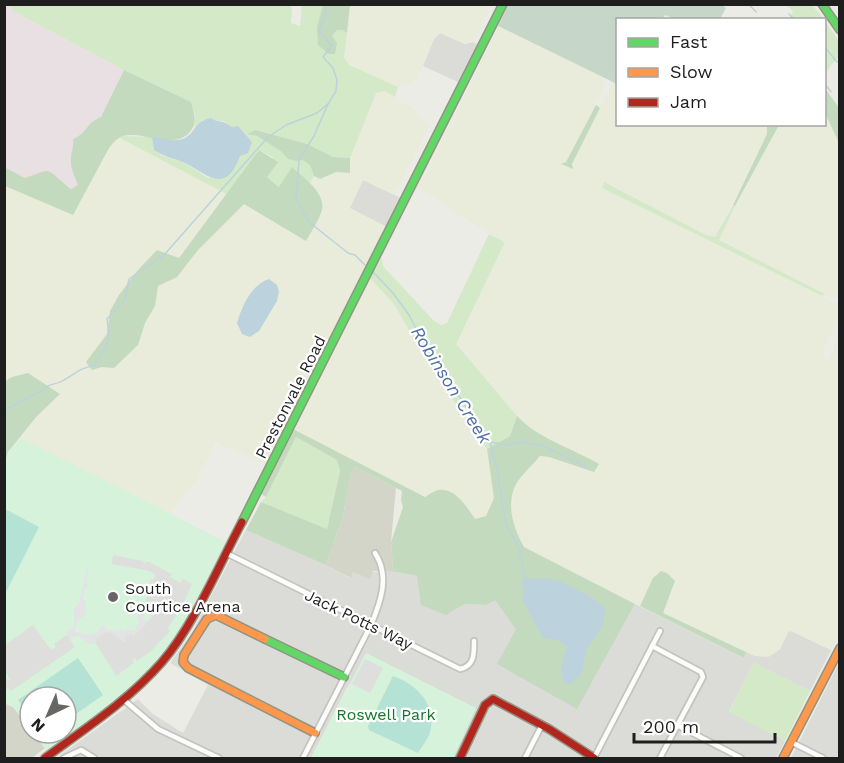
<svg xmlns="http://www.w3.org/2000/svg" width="844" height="763" font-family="'Work Sans',sans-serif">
  <rect width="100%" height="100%" fill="#ecece7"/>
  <!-- residential -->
  <g fill="#dbdbd8">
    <polygon points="440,33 465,44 473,42 478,45 458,82 423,66 434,39"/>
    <polygon points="363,180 401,198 387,227 349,208"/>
    <polygon points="246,530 317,560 350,578 353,572 396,572 417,576 464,604 486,605 495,599 577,708 635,604 744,658 746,652 755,656 780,649 788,632 791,631 831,650 810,691 754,663 729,711 785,741 776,758 453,758 469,722 349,684 311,758 56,758 138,699 153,714 183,733 208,685 170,663 192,632"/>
    <polygon points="839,663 839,758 791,758"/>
  </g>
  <!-- industrial -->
  <polygon fill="#e9e0e4" points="4,5 14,5 11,10 124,70 101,117 73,213 5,178"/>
  <!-- construction -->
  <g fill="#d4d5c9">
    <polygon points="355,467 396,488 391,542 393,569 396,572 373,571 370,579 353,572 351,578 326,565 343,516 351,473"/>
    <polygon points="4,703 13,707 30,729 30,733 33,733 45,748 32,758 5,758"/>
  </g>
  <!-- farmland -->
  <g fill="#e9ecdb">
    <polygon points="350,5 491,5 473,42 465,44 440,33 434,39 417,79 409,84 398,87 349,65 344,59"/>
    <polygon points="498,26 601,76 605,82 605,87 566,162 562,165 573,168 572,164 613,82 617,84 618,124 768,126 767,134 715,237 706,235 604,182 602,188 839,305 839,316 822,353 827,361 839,335 840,633 831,650 791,631 788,632 780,649 775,653 768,657 755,656 663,613 675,585 653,578 640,606 524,547 515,531 511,512 515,486 540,456 549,457 575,466 581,454 567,449 533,431 525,425 455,344 505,242 452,211 431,195 417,189 456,114"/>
    <polygon points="385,91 395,97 398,101 418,111 419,117 431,124 394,195 363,180 350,208 387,227 266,465 216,442 195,483 170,514 21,438 37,416 60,394 28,373 12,377 5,381 5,178 73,213 113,134 245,204 320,197 310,183 314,176 320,179 336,172 350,173 350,158 376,93"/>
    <polygon points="825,113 839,143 839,298 832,297 718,240 779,125 824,124"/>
    <polygon points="370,278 394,304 431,368 487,449 494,498 486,516 475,519 465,503 438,490 425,497 293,429"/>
  </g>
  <!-- grass -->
  <g fill="#d4e9c7">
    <polygon points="14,4 290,5 292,8 291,23 300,26 302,5 323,5 332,36 336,30 343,30 347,33 344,58 349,65 398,87 395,97 385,91 376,93 350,158 333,157 307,144 257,130 248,134 257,136 282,151 288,159 296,161 303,159 310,165 314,176 310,183 292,167 280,187 267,177 273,157 259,150 228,195 120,138 123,136 152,137 154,150 161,155 183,162 208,178 236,166 240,156 252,142 238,126 232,127 224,121 202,120 194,128 195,115 191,102 124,70 11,10"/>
    <polygon points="786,5 812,5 824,19 789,19 793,11"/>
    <polygon points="824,20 840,43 839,56 825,73"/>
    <polygon points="604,182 706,235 715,237 733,205 735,206 719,240 825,294 822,296 602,188"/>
    <polygon points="489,234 505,242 456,344 517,416 510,436 487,449 431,368 394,304 370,278 382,258 383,266 434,321 441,325 447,323"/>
    <polygon points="296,437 337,460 340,471 327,529 261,502 266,497"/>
    <polygon points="754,662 810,691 785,741 729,712"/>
  </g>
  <!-- forest -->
  <g fill="#c4dabe">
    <polygon points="323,5 350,5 347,33 343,30 337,30 332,36 337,43 335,54 329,54 318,45 317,27"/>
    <path d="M124,70L191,102C194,113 198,123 190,132C173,151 143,130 123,136C117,138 112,144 109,148L73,215L5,186L4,167L25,178C32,176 39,172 46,171C53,171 63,184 71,189L78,185C75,177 70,168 71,159C71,152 74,147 73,139C89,132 85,123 101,117Z"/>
    <polygon points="825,88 839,108 839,143 825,113"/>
    <polygon points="596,105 600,108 572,164 573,169 561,164 566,162"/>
    <polygon points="767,125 779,125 735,206 733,205 767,134"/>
    <polygon points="256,130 307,144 333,157 350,158 350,173 336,172 320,179 314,176 310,165 303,160 296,161 288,159 281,151 257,136 247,134"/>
    <path d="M259,150L278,162L267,177L279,187L292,167C303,177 326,193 322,210C319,220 311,232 306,241L244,204L198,250L177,277L158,286L155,306L145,323L138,345L114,368L102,367L92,370L86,362L107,334L110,311L119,295L137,271L157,250L179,258Z"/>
    <polygon points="28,373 60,394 37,416 8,452 5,463 5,381 12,377"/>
    <path d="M517,416C540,440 572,448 599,464L594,472L549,457L540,456C533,465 520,476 515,486C506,507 514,529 524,547L635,604L577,709L497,664L516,629L495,600L486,605L464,604L446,615L421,605L417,576L396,572L393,570L391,542L403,507L401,500L402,491L355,467L351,473L343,516L326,565L246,530L261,502L327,529L340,471L337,460L296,437L266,497L261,494L293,429L425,497C428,495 434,491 438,490C455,487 467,507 475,519L486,516L494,498L487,449L510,436Z"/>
    <polygon points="661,571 667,573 675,581 663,613 746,652 744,658 640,606 653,578"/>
  </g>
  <!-- cemetery -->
  <polygon fill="#c6d7c9" points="722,5 726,8 720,19 675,19 665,15 663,19 618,20 617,84 498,26 508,5"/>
  <!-- park -->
  <g fill="#d6f2da">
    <path d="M21,438L226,542C200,593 177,644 135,685C110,710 77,730 47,751L33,733H66V697H30V729L13,707L5,703V463L8,452Z"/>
    <polygon points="366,653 476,708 453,758 311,758"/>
  </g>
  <!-- pitch -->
  <g fill="#b4e2d4">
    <polygon points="5,509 39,527 5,594"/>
    <polygon points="78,658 103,695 66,721 66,697 30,697 30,717 18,700"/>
    <path d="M393,676C416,684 438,705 430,732C428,739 422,746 418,753L369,730L368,726Z"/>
  </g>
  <!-- parking -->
  <g fill="#dededc">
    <polygon points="113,555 143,561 144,565 145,562 149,562 172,574 170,577 181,583 183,579 192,584 184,602 168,628 170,631 151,651 137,661 135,658 132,660 134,663 116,676 95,642 96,639 106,632 114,634 123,642 126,641 124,638 131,633 133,636 147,623 155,614 150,609 144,607 148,595 152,595 152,593 148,593 150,579 154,580 155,574 149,571 112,564"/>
    <polygon points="33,625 51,650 56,647 54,644 67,635 75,647 11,691 8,688 5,690 4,676 8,680 11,680 6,673 5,674 5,645"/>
    <polygon points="365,659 383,668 370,693 352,684"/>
  </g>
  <!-- plaza -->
  <polygon fill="#e3e2e5" points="87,567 88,569 86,582 89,585 84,590 83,599 86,603 84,616 77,620 75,632 92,635 99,631 102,625 105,626 105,629 119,632 120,628 123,629 123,632 124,632 125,629 135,631 140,620 137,619 138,613 143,614 144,607 146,607 143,619 147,621 154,612 152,618 137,633 133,636 130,633 124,638 126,641 123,642 114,634 106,632 96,639 94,643 90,644 79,636 69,638 66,633 74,627 74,608 79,604"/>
  <!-- water -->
  <g fill="#bcd2dd">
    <path d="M211,118C217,123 222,119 232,127L238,126L252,142L248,153L240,156C226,195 208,175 185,163C174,158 164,157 154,150L152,137C162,138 175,143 185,138C197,131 193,122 211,118Z"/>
    <path d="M269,279L277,285L279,292L277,301L259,331L250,337L242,334L237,323C242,306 251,285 269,279Z"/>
    <path d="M525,578C535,579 545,578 554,580C568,583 595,598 605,608L603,625L586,650L582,673L571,684H565C557,670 563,660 567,646L558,640L543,638L522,599C525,594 522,586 522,580Z"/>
  </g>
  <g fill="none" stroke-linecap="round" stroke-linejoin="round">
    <!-- stream -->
    <g stroke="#bcd2dd" stroke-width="1.5">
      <polyline points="325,4 326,13 319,31 332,46 323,57 333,68 337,80 336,91 328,104 314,136 299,160 296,198 309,222 348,253 355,255 365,265"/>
      <polyline points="789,14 795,20"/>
      <polyline points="824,46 837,62 840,60"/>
      <polyline points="373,272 393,293 409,315 427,349 490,442 497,470 506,524 518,546 525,578"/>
      <path d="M4,411L42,390C48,383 57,385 64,380C78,372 78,369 95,365C97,356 104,352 107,343C110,336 108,326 107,319L125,300L129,279L164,255L268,137L286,125L317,113L328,104"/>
      <polyline points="490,442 507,445 521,442 541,445 587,467"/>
    </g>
    <!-- street casing -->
    <g stroke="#c3c3c1" stroke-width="8">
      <g id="street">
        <path d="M226,553L460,669C475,666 474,653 474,641"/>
        <polyline points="652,646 701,672 703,677 660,758"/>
        <polyline points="124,700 158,729 219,758"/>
        <polyline points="677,725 741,758"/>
        <polyline points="791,742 823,758"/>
        <polyline points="64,758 81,750 94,758"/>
        <path d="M303,758L371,625C381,601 390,576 375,553"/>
        <polyline points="525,758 542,725"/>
        <polyline points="594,758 660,631"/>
      </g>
    </g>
    <!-- fast casing -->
    <g stroke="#909580" stroke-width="10">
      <g id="fast">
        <polyline points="822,4 840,30"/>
        <polyline points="242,522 503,4"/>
        <polyline points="265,639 344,677"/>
      </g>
    </g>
    <!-- slow casing -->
    <g stroke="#909580" stroke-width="10">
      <g id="slow">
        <polyline points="265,639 216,615 207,619 184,655 183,662 188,668 315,733"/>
        <polyline points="783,758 840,648"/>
      </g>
    </g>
    <!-- jam casing -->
    <g stroke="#909580" stroke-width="10">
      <g id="jam">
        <path d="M45,758C86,728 129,700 162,662C194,625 219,565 242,522"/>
        <polyline points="460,758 485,705 493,699 549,729 594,758"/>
      </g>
    </g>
    <!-- street -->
    <use href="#street" stroke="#fcfcfb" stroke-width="4.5"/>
    <!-- fast -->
    <use href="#fast" stroke="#63d668" stroke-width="7"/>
    <!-- slow -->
    <use href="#slow" stroke="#ff974d" stroke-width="7"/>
    <!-- jam -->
    <use href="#jam" stroke="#b3261e" stroke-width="7"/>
    <!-- rail -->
    <g stroke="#cacac9" stroke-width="1.5" stroke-dasharray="12 12" stroke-linecap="butt">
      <polyline points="748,4 765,20"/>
      <polyline points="824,83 840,103"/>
    </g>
  </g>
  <!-- markers -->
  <circle fill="#666664" stroke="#fff" stroke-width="2" cx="113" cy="597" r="6"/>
  <g text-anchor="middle" stroke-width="4.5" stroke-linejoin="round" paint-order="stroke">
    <!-- street labels -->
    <g font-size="16" fill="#1e1e1e" stroke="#fff">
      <text transform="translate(290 397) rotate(-63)" y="6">Prestonvale Road</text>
      <text transform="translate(359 619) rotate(26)" y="6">Jack Potts Way</text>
    </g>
    <!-- poi labels -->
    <g font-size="16" fill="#1e1e1e" stroke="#fff" text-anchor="start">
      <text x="125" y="594">South<tspan x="125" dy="18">Courtice Arena</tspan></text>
    </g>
    <!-- park labels -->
    <g font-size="16" fill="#127629" stroke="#fff">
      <text x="386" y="720">Roswell Park</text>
    </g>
    <!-- water labels -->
    <g font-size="18" font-style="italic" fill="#506fa8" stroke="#fff">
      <text transform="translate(451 385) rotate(58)" y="6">Robinson Creek</text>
    </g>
  </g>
  <!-- border -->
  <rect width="844" height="763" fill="none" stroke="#1e1e1e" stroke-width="12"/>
  <!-- legend -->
  <rect x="616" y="18" width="210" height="108" fill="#ffffff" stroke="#a5a5a5" stroke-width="1.5"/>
  <rect x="628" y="38" width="30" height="9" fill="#63d668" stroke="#a5a5a5" stroke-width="1.5"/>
  <text x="670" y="48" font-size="18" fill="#1e1e1e">Fast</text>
  <rect x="628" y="68" width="30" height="9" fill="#ff974d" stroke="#a5a5a5" stroke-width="1.5"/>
  <text x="670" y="78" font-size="18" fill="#1e1e1e">Slow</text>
  <rect x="628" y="98" width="30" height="9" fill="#b3261e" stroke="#a5a5a5" stroke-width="1.5"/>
  <text x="670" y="108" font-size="18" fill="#1e1e1e">Jam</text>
  <!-- north arrow -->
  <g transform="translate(48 715) rotate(224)"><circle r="28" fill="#ffffff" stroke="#a5a5a5" stroke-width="1.5"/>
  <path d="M0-4.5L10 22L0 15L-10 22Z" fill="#666664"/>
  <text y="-9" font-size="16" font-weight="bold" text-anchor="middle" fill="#1e1e1e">N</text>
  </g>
  <!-- scale -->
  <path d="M634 733v9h141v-9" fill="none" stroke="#1e1e1e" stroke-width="3"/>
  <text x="643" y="733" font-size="18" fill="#1e1e1e" stroke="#ffffff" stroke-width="4.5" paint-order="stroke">200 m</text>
</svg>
